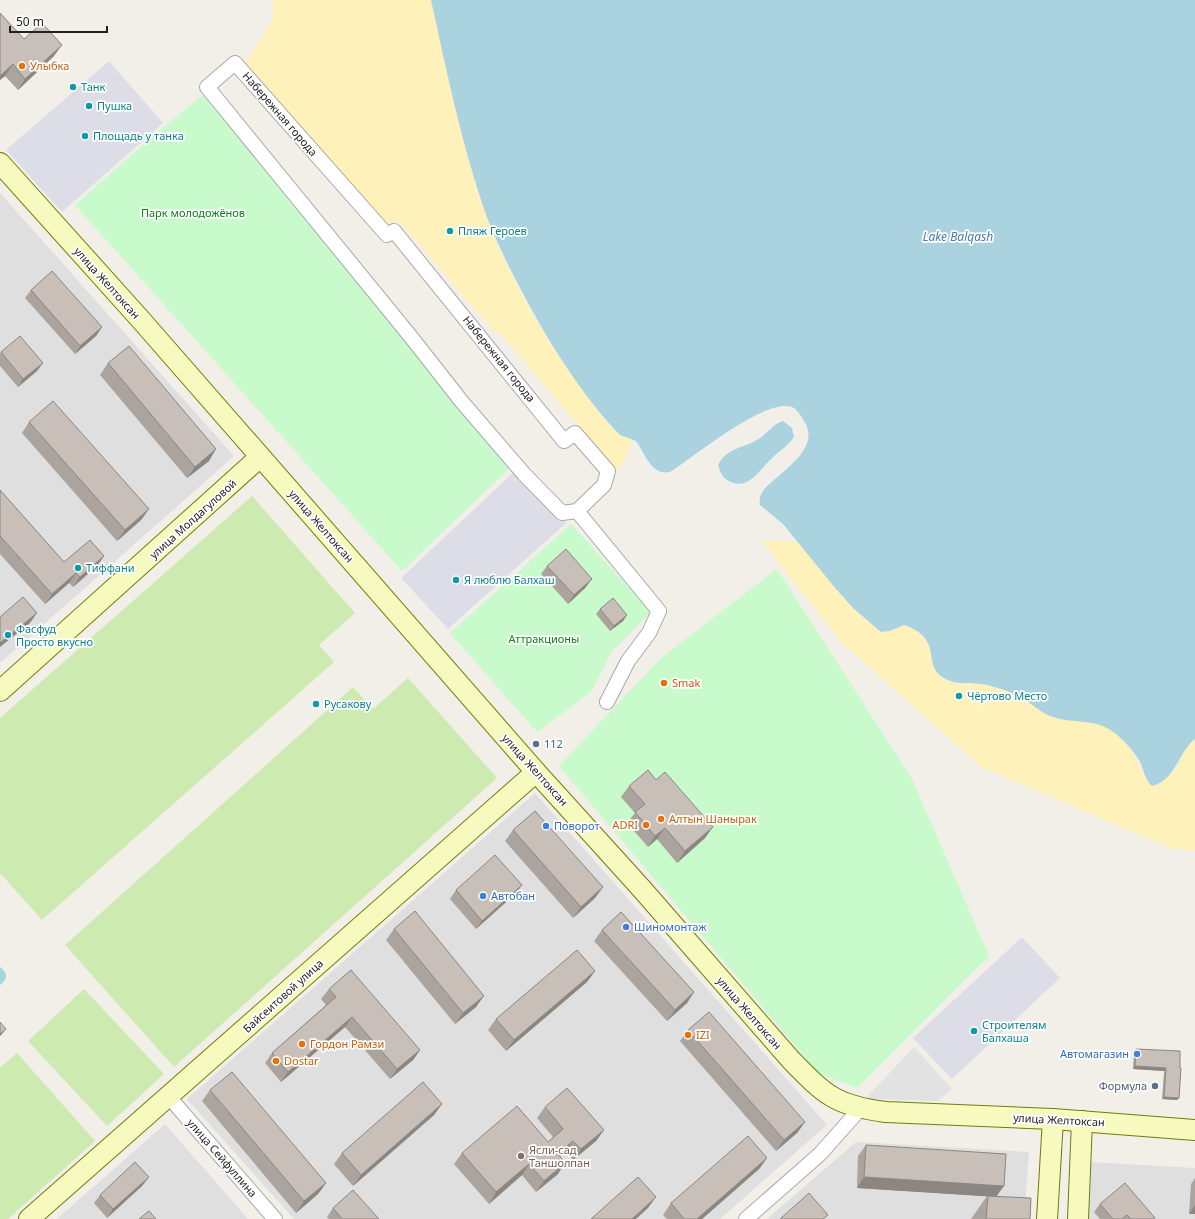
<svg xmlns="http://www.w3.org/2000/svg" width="1195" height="1219" font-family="'Noto Sans',sans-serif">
  <rect width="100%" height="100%" fill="#f2efe9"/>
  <!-- residential -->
  <g fill="#e0dfdf">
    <polygon points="0,193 234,456 0,663"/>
    <polygon points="535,793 827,1125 720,1219 294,1219 187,1099"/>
    <polygon points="165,1124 248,1219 57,1219"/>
    <polygon points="856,1142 1029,1152 1024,1219 767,1219"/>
    <polygon points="1090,1162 1195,1168 1195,1219 1086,1219"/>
  </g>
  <!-- grass -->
  <g fill="#cdebb0">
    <polygon points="252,496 355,613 319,645 334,662 42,920 0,873 0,718"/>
    <polygon points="408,678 497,778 174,1067 65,945 353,687 373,709"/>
    <polygon points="84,989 164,1074 107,1126 28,1041"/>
    <polygon points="17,1053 95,1141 8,1219 0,1219 0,1068"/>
  </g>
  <!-- sand -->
  <g fill="#fff1ba">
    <path d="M274,0H431C446,68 460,137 482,203C503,268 544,339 586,394C598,410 611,436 633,439L623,463L616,470L503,336L492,329L398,220L386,226L245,64L272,21Z"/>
    <path d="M761,540L800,542C824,574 849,607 881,631H890L904,625C945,639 920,667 948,681C960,686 974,682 987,685C999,688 1013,692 1024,699C1032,704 1040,711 1049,716C1063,722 1082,721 1097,724C1120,728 1140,760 1146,781L1157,785C1163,781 1169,776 1174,770C1182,760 1184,747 1195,739V851L1170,848L982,767L843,644Z"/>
  </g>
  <!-- park -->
  <g fill="#c8facc">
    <polygon points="203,95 511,467 402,571 75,205 155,134"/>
    <polygon points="571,524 651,612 612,651 591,692 537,732 450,633"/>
    <polygon points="777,569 912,779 989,956 857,1088 818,1073 559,766 662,657"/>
  </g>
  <!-- parking -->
  <polygon fill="#e2e2e2" points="914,1047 952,1089 938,1101 865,1099"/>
  <!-- plaza -->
  <g fill="#dddde8">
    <polygon points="109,61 163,123 62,212 6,150"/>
    <polygon points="517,469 566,523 448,629 401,578"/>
    <polygon points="1022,937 1060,978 952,1079 913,1038"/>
  </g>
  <!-- water -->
  <g fill="#aad3df">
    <path d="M431,0H1195V739C1178,752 1176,780 1152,786C1144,779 1144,769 1139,760C1133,750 1121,737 1112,731C1094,718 1069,724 1050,716C1040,712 1031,703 1022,698C1011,692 999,688 987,685C971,681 955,687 941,676C923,663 943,638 904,625L890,631L881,632L853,608L836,589L783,524L760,505C759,500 760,496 763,491C777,473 823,450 804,421C801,416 797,409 792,407C764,398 694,457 670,472C651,476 645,453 636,441L620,435L614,429C576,387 545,336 519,286C505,259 491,231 482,203C460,137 446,68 431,0Z"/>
    <path d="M783,421L792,428L794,437C787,447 779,451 771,459C760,469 749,490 731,482C723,479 720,472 718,465C727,447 746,448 760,438C769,432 773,424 783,421Z"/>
    <path d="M0,967C8,972 8,980 0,985Z"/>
  </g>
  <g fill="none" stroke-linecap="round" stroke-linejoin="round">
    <!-- street casing -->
    <g stroke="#a9a9a9" stroke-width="16">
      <g id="street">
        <polyline points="577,511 562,513 524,474 462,402 411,337 207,87 235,63 387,235 394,231 564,441 575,433 608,471 604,485 577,511 659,611 649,633 628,661 607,702"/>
        <polyline points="169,1097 275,1219"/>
        <polyline points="746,1219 820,1154 860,1109"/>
      </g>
    </g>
    <!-- secondary casing -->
    <g stroke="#707d05" stroke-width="22">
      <g id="secondary">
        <path d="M0,163L141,320L536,772L641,888L791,1060C825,1095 836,1106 886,1112L1053,1119L1195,1130"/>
        <polyline points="0,691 260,457"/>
        <polyline points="29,1219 536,772"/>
        <polyline points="1047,1219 1053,1119"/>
        <polyline points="1078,1219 1082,1121"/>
      </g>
    </g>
    <!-- street -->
    <use href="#street" stroke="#fff" stroke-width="14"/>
    <!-- secondary -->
    <use href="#secondary" stroke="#f7fabf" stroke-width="20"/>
  </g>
  <!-- wall -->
  <g fill="#aba49e">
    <polygon points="0,13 24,39 54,56 18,90 5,76 0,80"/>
    <polygon points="31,290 102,327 96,336 75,354 25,298"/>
    <polygon points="1,352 37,371 18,387 0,366 0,354"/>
    <polygon points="108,363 209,461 187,478 100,375"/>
    <polygon points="29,422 149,509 141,520 117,541 22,433"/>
    <polygon points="0,490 64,562 104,556 97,566 73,587 69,583 45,604 0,554"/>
    <polygon points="547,566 586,587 568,604 541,574"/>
    <polygon points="600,609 627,615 623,621 610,631 596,614"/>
    <polygon points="629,786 705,838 677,863 657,839 648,847 627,823 635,813 621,797"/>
    <polygon points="513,830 603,887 595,898 573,918 505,841"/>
    <polygon points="522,885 516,893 476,929 450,899 456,890"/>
    <polygon points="394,929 476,1007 455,1024 386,940"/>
    <polygon points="602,930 694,992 687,1003 667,1021 594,941"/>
    <polygon points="595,971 587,982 506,1051 488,1030 496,1019"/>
    <polygon points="329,989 420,1050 413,1060 390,1079 345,1027 281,1082 265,1063 272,1053 326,1005 321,999"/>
    <polygon points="688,1030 805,1122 797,1133 776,1151 680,1041"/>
    <polygon points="1136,1049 1180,1068 1179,1098 1177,1100 1162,1099 1164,1071 1133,1069 1134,1052"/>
    <polygon points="210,1090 326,1183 318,1194 296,1213 202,1101"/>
    <polygon points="442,1104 434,1115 353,1186 334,1164 342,1153"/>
    <polygon points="545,1107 604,1130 596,1141 573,1160 566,1152 560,1156 558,1174 536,1192 522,1175 489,1204 454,1164 462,1153 548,1142 553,1137 537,1118"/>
    <polygon points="866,1145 997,1196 1030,1219 971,1219 987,1196 857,1188 858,1156"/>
    <polygon points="767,1158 759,1169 702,1219 667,1219 663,1215 671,1203"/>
    <polygon points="1195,1178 1195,1214 1189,1214 1191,1184"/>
    <polygon points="143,1185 107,1218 94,1203 100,1195"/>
    <polygon points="1100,1204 1155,1219 1100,1219 1094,1212"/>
    <polygon points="333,1208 379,1219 329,1219 327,1217"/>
  </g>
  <!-- shaded-wall -->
  <g fill="#8b8681">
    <polygon points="62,45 54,56 18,90 25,79"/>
    <polygon points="13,64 5,76 0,80 0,76"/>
    <polygon points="102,327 96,336 75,354 80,346"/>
    <polygon points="43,363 37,371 18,387 23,379"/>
    <polygon points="216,449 209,461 187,478 195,467"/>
    <polygon points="149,509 141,520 117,541 125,530"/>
    <polygon points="104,556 97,566 73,587 80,577"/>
    <polygon points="76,573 69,583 45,604 52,594"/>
    <polygon points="592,579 586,587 568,604 574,595"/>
    <polygon points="37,613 30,623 0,647 0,643"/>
    <polygon points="627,615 623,621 610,631 614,626"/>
    <polygon points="713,827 705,838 677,863 685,851"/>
    <polygon points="665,828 657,839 648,847 655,836"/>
    <polygon points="522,885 516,893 476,929 482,921"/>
    <polygon points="603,887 595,898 573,918 581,907"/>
    <polygon points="595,971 587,982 506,1051 514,1040"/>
    <polygon points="694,992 687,1003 667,1021 675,1010"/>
    <polygon points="484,996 476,1007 455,1024 463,1013"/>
    <polygon points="352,1017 345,1027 281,1082 288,1072"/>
    <polygon points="6,1029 2,1034 0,1036 0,1034"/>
    <polygon points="420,1050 413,1060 390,1079 397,1069"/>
    <polygon points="1135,1066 1166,1068 1164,1071 1133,1069"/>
    <polygon points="1164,1097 1179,1098 1177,1100 1162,1099"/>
    <polygon points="442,1104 434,1115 353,1186 361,1175"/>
    <polygon points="805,1122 797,1133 776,1151 784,1140"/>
    <polygon points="604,1130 596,1141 573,1160 581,1149"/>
    <polygon points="573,1141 566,1152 550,1165 558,1154"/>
    <polygon points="767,1158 759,1169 702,1219 697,1219"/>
    <polygon points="565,1163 558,1174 536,1192 544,1181"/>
    <polygon points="529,1164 522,1175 489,1204 496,1192"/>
    <polygon points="149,1177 143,1185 107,1218 113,1209"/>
    <polygon points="864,1177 1004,1186 996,1197 857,1188"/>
    <polygon points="326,1183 318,1194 296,1213 304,1201"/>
    <polygon points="656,1197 648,1208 636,1219 632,1219"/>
    <polygon points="1195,1205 1195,1214 1189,1214"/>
  </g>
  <!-- building -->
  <g fill="#c7bfb8" stroke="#8b8681">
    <polygon points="0,13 24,39 42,23 62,45 25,79 13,64 0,76"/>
    <polygon points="52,271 102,327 80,346 31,290"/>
    <polygon points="20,336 43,363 23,379 1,352"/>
    <polygon points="129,346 216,449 195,467 108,363"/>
    <polygon points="53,401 149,509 125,530 29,422"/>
    <polygon points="0,490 64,562 90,540 104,556 80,577 76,573 52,594 0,536"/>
    <polygon points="566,549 592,579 574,595 547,566"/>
    <polygon points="23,597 37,613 0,643 0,617"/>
    <polygon points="613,598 627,615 614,626 600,609"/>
    <polygon points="648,770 656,780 665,772 713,827 685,851 665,828 655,836 635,812 645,804 629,786"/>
    <polygon points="535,811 603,887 581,907 513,830"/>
    <polygon points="495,855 522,885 482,921 456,890"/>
    <polygon points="415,911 484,996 463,1013 394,929"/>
    <polygon points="621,912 694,992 675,1010 602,930"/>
    <polygon points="577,950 595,971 514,1040 496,1019"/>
    <polygon points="351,970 420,1050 397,1069 352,1017 288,1072 272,1053 336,997 329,989"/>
    <polygon points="709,1012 805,1122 784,1140 688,1030"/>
    <polygon points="0,1022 6,1029 0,1034"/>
    <polygon points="1136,1049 1180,1051 1180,1068 1181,1068 1179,1098 1164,1097 1166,1068 1135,1066"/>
    <polygon points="232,1072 326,1183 304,1201 210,1090"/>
    <polygon points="423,1082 442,1104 361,1175 342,1153"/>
    <polygon points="567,1088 604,1130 581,1149 573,1141 558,1154 565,1163 544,1181 529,1164 496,1192 462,1153 517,1106 548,1142 563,1129 545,1107"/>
    <polygon points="748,1136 767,1158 697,1219 684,1219 671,1203"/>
    <polygon points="866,1145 1006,1154 1004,1186 864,1177"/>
    <polygon points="135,1162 149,1177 113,1209 100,1195"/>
    <polygon points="638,1177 656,1197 632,1219 591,1219"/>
    <polygon points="1125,1183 1155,1218 1154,1219 1131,1219 1127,1215 1122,1219 1113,1219 1100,1204"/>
    <polygon points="353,1190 379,1219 342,1219 333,1208"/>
    <polygon points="809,1193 828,1215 823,1219 780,1219"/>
    <polygon points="988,1196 1031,1198 1030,1219 986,1219"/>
    <polygon points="149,1211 156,1219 139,1219"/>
  </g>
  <!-- markers -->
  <g fill="#e8710a" stroke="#fff" stroke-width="1.5">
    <circle cx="22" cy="66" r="4"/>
    <circle cx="664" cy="683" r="4"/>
    <circle cx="661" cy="819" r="4"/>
    <circle cx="646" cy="825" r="4"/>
    <circle cx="688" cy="1035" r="4"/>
    <circle cx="302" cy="1044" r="4"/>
    <circle cx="276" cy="1061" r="4"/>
  </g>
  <g fill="#0f9aa8" stroke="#fff" stroke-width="1.5">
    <circle cx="73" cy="87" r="4"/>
    <circle cx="89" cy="106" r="4"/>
    <circle cx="85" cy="136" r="4"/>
    <circle cx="450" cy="231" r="4"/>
    <circle cx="78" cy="568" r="4"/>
    <circle cx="456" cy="580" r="4"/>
    <circle cx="8" cy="635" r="4"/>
    <circle cx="959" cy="696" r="4"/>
    <circle cx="316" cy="704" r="4"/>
    <circle cx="974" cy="1031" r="4"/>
  </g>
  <g fill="#5c6f8a" stroke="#fff" stroke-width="1.5">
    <circle cx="536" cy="744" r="4"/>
    <circle cx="1155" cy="1086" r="4"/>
  </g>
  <g fill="#3f7fe0" stroke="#fff" stroke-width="1.5">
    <circle cx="546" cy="826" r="4"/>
    <circle cx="483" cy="896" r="4"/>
    <circle cx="626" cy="927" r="4"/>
    <circle cx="1137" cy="1054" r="4"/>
  </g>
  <circle fill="#8d6e63" stroke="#fff" stroke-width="1.5" cx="521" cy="1156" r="4"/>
  <g text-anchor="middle" stroke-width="3.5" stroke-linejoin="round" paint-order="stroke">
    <!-- food labels -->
    <g font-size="11" fill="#c56008" stroke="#fff" text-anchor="start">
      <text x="30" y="70">Улыбка</text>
      <text x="672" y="687">Smak</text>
      <text x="669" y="823">Алтын Шанырак</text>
      <text x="638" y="829" text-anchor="end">ADRI</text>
      <text x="696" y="1039">IZI</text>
      <text x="310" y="1048">Гордон Рамзи</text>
      <text x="284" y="1065">Dostar</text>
    </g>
    <!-- culture labels -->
    <g font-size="11" fill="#0d838f" stroke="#fff" text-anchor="start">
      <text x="81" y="91">Танк</text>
      <text x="97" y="110">Пушка</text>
      <text x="93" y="140">Площадь у танка</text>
      <text x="458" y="235">Пляж Героев</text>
      <text x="86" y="572">Тиффани</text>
      <text x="464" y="584">Я люблю Балхаш</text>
      <text x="16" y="633">Фасфуд<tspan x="16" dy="13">Просто вкусно</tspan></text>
      <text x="967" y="700">Чёртово Место</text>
      <text x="324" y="708">Русакову</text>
      <text x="982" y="1029">Строителям<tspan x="982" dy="13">Балхаша</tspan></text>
    </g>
    <!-- street labels -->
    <g font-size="11" fill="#222" stroke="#fff">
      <text transform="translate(280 114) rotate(49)" y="4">Набережная города</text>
      <text transform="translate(107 283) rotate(48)" y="4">улица Желтоксан</text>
      <text transform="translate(499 359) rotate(51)" y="4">Набережная города</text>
      <text transform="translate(193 519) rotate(-42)" y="4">улица Молдагуловой</text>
      <text transform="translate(321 526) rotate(49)" y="4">улица Желтоксан</text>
      <text transform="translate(535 770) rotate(48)" y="4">улица Желтоксан</text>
      <text transform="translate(283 996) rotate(-42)" y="4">Байсеитовой улица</text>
      <text transform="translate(749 1013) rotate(49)" y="4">улица Желтоксан</text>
      <text transform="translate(1059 1120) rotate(3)" y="4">улица Желтоксан</text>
      <text transform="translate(222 1158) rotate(49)" y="4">улица Сейфуллина</text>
    </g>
    <!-- park labels -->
    <g font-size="11" fill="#0c8416" stroke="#fff">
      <text x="193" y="217">Парк молодожёнов</text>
      <text x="544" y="643">Аттракционы</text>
    </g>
    <!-- service labels -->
    <g font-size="11" fill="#4e5e75" stroke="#fff" text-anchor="start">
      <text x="544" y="748">112</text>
      <text x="1147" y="1090" text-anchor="end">Формула</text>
    </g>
    <!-- shop labels -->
    <g font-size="11" fill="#366cbe" stroke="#fff" text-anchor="start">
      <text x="554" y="830">Поворот</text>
      <text x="491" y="900">Автобан</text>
      <text x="634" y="931">Шиномонтаж</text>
      <text x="1129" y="1058" text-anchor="end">Автомагазин</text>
    </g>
    <!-- education labels -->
    <g font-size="11" fill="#785e54" stroke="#fff" text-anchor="start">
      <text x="529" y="1154">Ясли-сад<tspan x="529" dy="13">Таншолпан</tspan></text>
    </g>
    <!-- water labels -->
    <g font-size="12" font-style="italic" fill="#4a7aab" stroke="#fff">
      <text x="958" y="241">Lake Balqash</text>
    </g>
  </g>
  <!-- scale -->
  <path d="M10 26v6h97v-6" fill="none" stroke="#222222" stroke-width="2"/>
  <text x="16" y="26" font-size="12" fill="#222222" stroke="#ffffff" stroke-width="3" paint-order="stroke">50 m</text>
</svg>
